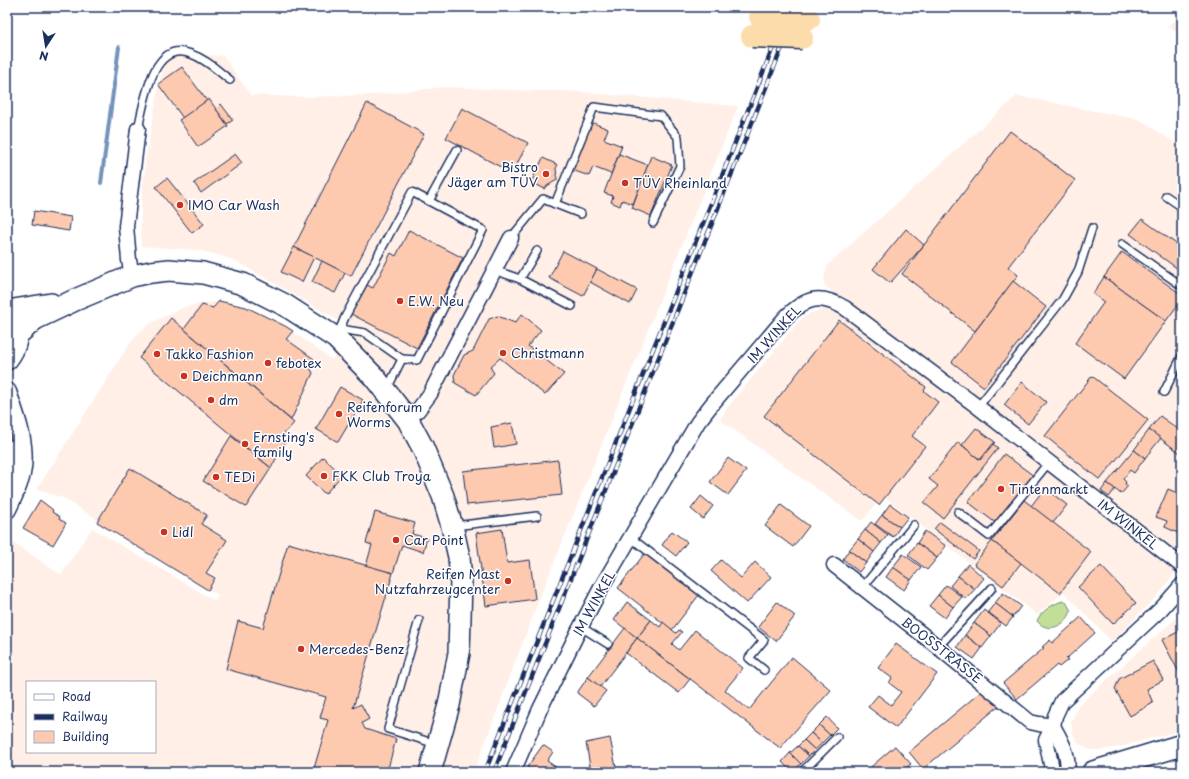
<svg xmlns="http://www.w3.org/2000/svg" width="1189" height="779" font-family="'Playpen Sans',sans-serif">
  <rect width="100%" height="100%" fill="#fff"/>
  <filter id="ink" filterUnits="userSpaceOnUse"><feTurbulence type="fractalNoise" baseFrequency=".025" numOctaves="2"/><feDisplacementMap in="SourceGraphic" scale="8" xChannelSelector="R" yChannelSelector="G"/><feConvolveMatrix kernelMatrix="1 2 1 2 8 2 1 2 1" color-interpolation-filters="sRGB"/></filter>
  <g filter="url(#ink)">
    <!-- built -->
    <g fill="#ffefe7" fill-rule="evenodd">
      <polygon points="1182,16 1182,32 1166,27"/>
      <path d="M192,54L223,56L251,95L305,97L371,95L445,87L538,91H568L738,106L535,610L474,772H7V538L61,575L92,528L215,601L219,595L208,590L97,522L98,520L63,498L37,489L127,348L137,334L151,323L184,307L207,302L231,303L253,310L286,328L302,338L332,360L350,327L234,260L214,254L196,250L141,246V207L146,157L160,79L164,67L169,60L179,55ZM27,682H155V752H27Z"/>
      <polygon points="1017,96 1141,120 1182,148 1182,563 1162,591 1112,642 1064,592 1037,615 883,496 862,521 720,420 727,408 801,319 810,313 821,310 834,293 825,286 824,281 825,274 828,265"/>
      <polygon points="1182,613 1182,730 1124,746 1102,750 1090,750 1078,743 1073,733 1071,723 1079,705"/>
    </g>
    <!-- green -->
    <path fill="#c3df97" stroke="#6f877a" d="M1063,601L1066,602L1071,611C1066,626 1048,634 1037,621C1040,612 1054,603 1063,601Z"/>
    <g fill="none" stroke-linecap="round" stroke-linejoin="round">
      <!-- stream -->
      <g stroke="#7492bb" stroke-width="4">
        <polyline points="124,11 124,7"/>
        <polyline points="101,183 119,47"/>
      </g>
    </g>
    <!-- building -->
    <g fill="#fecaaf" stroke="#1b2f5e">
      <polygon points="182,67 207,101 183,118 158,84"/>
      <polygon points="209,99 228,126 198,147 179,120"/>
      <polygon points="367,103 424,134 351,276 294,247"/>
      <polygon points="221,104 233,120 227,124 216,109"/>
      <polygon points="462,108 528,143 512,173 446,138"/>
      <polygon points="591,122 608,129 604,139 622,146 611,174 593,167 589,176 572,170"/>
      <polygon points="1010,131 1075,180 1008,267 1018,275 975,331 902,274"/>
      <polygon points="235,154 242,163 201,193 194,183"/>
      <polygon points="619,154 648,165 633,204 622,200 620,206 611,202 613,196 604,193"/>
      <polygon points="651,156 672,165 651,216 632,208"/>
      <polygon points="543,158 558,165 556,168 557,180 547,186 545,189 531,182"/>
      <polygon points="167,178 204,224 192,233 156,187"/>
      <polygon points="34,211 71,217 69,231 32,225"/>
      <polygon points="1142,219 1182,248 1182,272 1130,234"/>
      <polygon points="906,229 924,245 890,283 873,269"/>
      <polygon points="409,230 463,258 417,348 351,314 367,285 373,288 391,253 396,256"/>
      <polygon points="294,247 314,257 302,282 281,272"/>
      <polygon points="563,251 597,269 583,296 549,278"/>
      <polygon points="1122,252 1182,295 1182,299 1166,321 1104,277"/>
      <polygon points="322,261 345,273 335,293 312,282"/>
      <polygon points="597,269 637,290 630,304 590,282"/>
      <polygon points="1104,277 1166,321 1124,379 1075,343 1104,302 1093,294"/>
      <polygon points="1013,281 1046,307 984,387 952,362"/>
      <polygon points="219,301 246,307 285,326 293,331 286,339 314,359 309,366 313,373 291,420 184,329 202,305 213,308"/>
      <polygon points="522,314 541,330 528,346 564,374 545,395 500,358 490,367 494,373 476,395 455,383 454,375 464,355 473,351 489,319 498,316 515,323"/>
      <polygon points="171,318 294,423 281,437 286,441 271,468 139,358"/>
      <polygon points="839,320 926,387 924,391 938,402 912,436 925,446 879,505 764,416"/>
      <polygon points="1092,376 1148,420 1100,480 1045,436"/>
      <polygon points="1022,382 1046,402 1028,424 1004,405"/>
      <polygon points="340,387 363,400 338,442 316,429"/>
      <polygon points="1160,416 1182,432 1182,449 1180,453 1149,430"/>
      <polygon points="512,423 516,444 494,448 491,427"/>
      <polygon points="976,428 995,442 980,460 962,445"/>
      <polygon points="1149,430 1161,438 1145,458 1134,450"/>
      <polygon points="231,436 271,468 246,507 203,481"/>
      <polygon points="958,442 980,460 993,444 998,448 943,518 924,503 938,486 929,479"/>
      <polygon points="1134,450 1145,458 1134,473 1130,470 1123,479 1126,482 1125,484 1128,486 1121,494 1107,483"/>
      <polygon points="1004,454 1034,476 997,524 968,502"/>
      <polygon points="323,457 342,475 325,494 306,476"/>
      <polygon points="728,458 746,471 728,495 710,482"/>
      <polygon points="558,460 562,495 467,505 463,471"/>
      <polygon points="130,468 207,515 201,524 227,540 206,573 215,578 208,590 97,522"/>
      <polygon points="1107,483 1115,489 1109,497 1101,491"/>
      <polygon points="1045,488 1067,505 1053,523 1031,506"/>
      <polygon points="1168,489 1182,495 1182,535 1165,527 1167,521 1156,517"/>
      <polygon points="701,496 713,506 703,519 691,509"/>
      <polygon points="40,500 53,510 52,512 60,517 59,519 66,523 53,545 23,528"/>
      <polygon points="1024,500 1091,552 1060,593 992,541"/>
      <polygon points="890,504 908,517 900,527 882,515"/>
      <polygon points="781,505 809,526 793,547 765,526"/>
      <polygon points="375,512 415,523 412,534 427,538 423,552 402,545 393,573 366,566 372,545 366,543"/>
      <polygon points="882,515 900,527 893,537 875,524"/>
      <polygon points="871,522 888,535 881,543 865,530"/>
      <polygon points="940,522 979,551 973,559 934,529"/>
      <polygon points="502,529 507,563 530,560 535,599 486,606 476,533"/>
      <polygon points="865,530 881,543 874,552 858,539"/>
      <polygon points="672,531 687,542 676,556 662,545"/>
      <polygon points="925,531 946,546 937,558 917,543"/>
      <polygon points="858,539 874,552 866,563 849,550"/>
      <polygon points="992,541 1021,563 1003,586 974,564"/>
      <polygon points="288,543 393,573 353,708 361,704 369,719 362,723 365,729 396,739 387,772 313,772 328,720 320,718 326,697 226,669 238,621 263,628"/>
      <polygon points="917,543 937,558 927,570 908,555"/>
      <polygon points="849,550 866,563 859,572 843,559"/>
      <polygon points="645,553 699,595 672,630 618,588"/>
      <polygon points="903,554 921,567 911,580 893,567"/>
      <polygon points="721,560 741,578 755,562 771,577 747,603 711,571"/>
      <polygon points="968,564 984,578 975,589 958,576"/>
      <polygon points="1101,566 1136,603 1113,624 1078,587"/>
      <polygon points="893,567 911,580 904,590 886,577"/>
      <polygon points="958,576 975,589 966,599 950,586"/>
      <polygon points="946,585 962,597 953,607 938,595"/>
      <polygon points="1003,593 1021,606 1013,617 995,603"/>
      <polygon points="938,595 953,607 945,618 929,606"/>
      <polygon points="627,602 651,620 637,638 614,620"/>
      <polygon points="777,602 795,616 776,641 758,627"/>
      <polygon points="995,603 1013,617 1006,626 988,612"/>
      <polygon points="984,610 1001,623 991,636 974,623"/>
      <polygon points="1081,617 1095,633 1066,659 1068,660 1059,667 1057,665 1017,699 1003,683 1044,648 1042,647 1050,640 1052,643"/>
      <polygon points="651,620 660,627 663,622 676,633 679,630 682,632 672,644 679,650 695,630 743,668 725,690 749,710 792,657 831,690 780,748 637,638"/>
      <polygon points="974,623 991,636 982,648 965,635"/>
      <polygon points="625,628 637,638 600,687 588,677"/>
      <polygon points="1182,630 1182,678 1162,640"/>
      <polygon points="965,635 982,648 974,659 957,647"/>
      <polygon points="637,638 690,679 679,693 626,653"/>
      <polygon points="896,644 937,674 896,728 868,707 878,695 891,705 901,692 889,683 892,678 878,668"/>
      <polygon points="1153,661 1163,680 1147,689 1153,703 1130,716 1115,689 1119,679"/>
      <polygon points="588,677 606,691 594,706 577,693"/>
      <polygon points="984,689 999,706 923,769 909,752"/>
      <polygon points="827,717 837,728 830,735 819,725"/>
      <polygon points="819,725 830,735 822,743 811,733"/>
      <polygon points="811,733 822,743 815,750 804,740"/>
      <polygon points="610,738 617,772 591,772 586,743"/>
      <polygon points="804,740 815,750 809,756 798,746"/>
      <polygon points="543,745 553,752 547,761 560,770 558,772 534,772 527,767"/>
      <polygon points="798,746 809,756 801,764 790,753"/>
      <polygon points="895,746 911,764 901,772 865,772"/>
      <polygon points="790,753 801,764 792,772 782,762"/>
      <polygon points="1182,765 1182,772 1160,772"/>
    </g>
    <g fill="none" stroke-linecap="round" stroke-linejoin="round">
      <!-- service casing -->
      <g stroke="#1b2f5e" stroke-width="10">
        <g id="service">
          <path d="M138,129C144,104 152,38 191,54C206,59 218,71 230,80"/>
          <polyline points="1166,196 1182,207"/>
          <polyline points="429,201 457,150"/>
          <polyline points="555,204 594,107 661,116 678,137 680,166 653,223"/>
          <polyline points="511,238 543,199 581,214"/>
          <polyline points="1122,244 1182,286"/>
          <polyline points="494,270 520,279 572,306"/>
          <polyline points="520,279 537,251"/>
          <polyline points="340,329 345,317 412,192 483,230 417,360 402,359"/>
          <polyline points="339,332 340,329 365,333 402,359 387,389"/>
          <polyline points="1164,392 1182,356"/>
          <polyline points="978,407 1063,299 1078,272 1092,228"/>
          <polyline points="958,512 989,536 1049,462"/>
          <polyline points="454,526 537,516"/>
          <polyline points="631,538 764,640 749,658 764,670"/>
          <polyline points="862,588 914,525"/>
          <polyline points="419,620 388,729 436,744"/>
          <polyline points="581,627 608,644"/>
          <polyline points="938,647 992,588"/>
          <polyline points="802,772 837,737"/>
        </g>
      </g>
      <!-- minor casing -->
      <g stroke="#1b2f5e" stroke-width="17">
        <g id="minor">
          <polyline points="132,276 129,260 126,226 138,129"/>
          <polyline points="408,420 418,410 430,394 511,238"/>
          <polyline points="834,565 938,647 1030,722 1039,724 1053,726"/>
          <path d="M1053,726C1061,740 1070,756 1067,772"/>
          <path d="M513,772L540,709L578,632L602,586L698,422L712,404L785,318C805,298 819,293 845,308L978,407L1182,566"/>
          <polyline points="1056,772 1052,769 1046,740 1053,726 1055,716 1062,701 1161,609 1182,585"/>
        </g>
      </g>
      <!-- tertiary casing -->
      <g stroke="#1b2f5e" stroke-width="21">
        <g id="tertiary">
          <path d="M7,392C16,417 27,447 21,474C18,487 12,498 7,509"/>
          <path d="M7,449C10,462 10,473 8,486"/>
        </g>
      </g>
      <!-- secondary casing -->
      <g stroke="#1b2f5e" stroke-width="24">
        <g id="secondary">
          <polyline points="7,311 51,304"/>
          <polyline points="17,335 35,319 75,300 132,276 151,272 169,270 203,273 243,284 285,305 336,338 375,378 408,420 423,448 443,496 452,526 459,557 461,581 459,653 449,705 430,772"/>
          <path d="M7,359C16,348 19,335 14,322"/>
          <polyline points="1093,772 1182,745"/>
        </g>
      </g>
      <!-- service -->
      <use href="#service" stroke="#fff" stroke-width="7"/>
      <!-- minor -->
      <use href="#minor" stroke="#fff" stroke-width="14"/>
      <!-- tertiary -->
      <use href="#tertiary" stroke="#fff" stroke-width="18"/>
      <!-- secondary -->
      <use href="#secondary" stroke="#fff" stroke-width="21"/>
      <!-- rail casing -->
      <g stroke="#1b2f5e" stroke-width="4.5">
        <g id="rail">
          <polyline points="485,772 789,7"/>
          <polyline points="494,772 798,7"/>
        </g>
      </g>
      <!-- rail -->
      <use href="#rail" stroke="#fff" stroke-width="3" stroke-dasharray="9" stroke-linecap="butt"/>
      <!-- trunk-bridge casing -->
      <g stroke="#1b2f5e" stroke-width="25" stroke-linecap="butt">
        <g id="trunk-bridge">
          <polyline points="760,17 809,19"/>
          <polyline points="752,36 802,38"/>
        </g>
      </g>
      <!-- trunk-bridge -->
      <use href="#trunk-bridge" stroke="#fddcac" stroke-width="22"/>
    </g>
  </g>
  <!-- markers -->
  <g fill="#c8321e" stroke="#fff" stroke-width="1.5">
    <circle cx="546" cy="174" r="4"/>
    <circle cx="625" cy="183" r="4"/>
    <circle cx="180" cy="205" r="4"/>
    <circle cx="400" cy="301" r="4"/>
    <circle cx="503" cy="353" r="4"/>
    <circle cx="157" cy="354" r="4"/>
    <circle cx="268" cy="363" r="4"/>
    <circle cx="184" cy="376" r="4"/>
    <circle cx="211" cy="400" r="4"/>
    <circle cx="339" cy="414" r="4"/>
    <circle cx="245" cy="444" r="4"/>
    <circle cx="324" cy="476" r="4"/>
    <circle cx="216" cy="477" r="4"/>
    <circle cx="1001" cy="489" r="4"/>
    <circle cx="164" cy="532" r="4"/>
    <circle cx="396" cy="540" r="4"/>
    <circle cx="508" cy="581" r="4"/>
    <circle cx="301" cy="649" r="4"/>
  </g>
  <g text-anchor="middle" stroke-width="3" stroke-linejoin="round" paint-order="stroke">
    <!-- poi labels -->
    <g font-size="13" fill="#1b2f5e" stroke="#fff" text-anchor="start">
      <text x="538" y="172" text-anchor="end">Bistro<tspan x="538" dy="15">Jäger am TÜV</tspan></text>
      <text x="633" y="188">TÜV Rheinland</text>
      <text x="188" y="210">IMO Car Wash</text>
      <text x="408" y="306">E.W. Neu</text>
      <text x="511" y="358">Christmann</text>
      <text x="165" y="359">Takko Fashion</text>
      <text x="276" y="368">febotex</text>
      <text x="192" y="381">Deichmann</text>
      <text x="219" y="405">dm</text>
      <text x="347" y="412">Reifenforum<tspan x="347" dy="15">Worms</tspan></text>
      <text x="253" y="442">Ernsting's<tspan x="253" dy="15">family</tspan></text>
      <text x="332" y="481">FKK Club Troya</text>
      <text x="224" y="482">TEDi</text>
      <text x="1009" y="494">Tintenmarkt</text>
      <text x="172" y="537">Lidl</text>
      <text x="404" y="545">Car Point</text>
      <text x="500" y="579" text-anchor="end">Reifen Mast<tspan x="500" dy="15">Nutzfahrzeugcenter</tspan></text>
      <text x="309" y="654">Mercedes-Benz</text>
    </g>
    <!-- street labels -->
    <g font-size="13" fill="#1b2f5e" stroke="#fff">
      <text transform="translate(774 334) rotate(-48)" y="5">IM WINKEL</text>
      <text transform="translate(1128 524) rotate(38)" y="5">IM WINKEL</text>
      <text transform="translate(594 603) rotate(-61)" y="5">IM WINKEL</text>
      <text transform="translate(942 650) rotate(38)" y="5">BOOSSTRASSE</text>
    </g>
  </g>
  <!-- margin -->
  <rect width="1189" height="779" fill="none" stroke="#fff" stroke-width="24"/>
  <rect x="12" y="12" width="1165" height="755" fill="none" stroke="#1b2f5e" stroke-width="1.5" filter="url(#ink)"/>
  <!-- legend -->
  <rect x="26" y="681" width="130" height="72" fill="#ffffff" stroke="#a4acbf"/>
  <rect x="34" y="694" width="20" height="6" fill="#ffffff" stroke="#a4acbf"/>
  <text x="62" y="701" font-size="12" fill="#1b2f5e">Road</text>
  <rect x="34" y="714" width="20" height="6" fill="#1b2f5e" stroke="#a4acbf"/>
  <text x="62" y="721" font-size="12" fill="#1b2f5e">Railway</text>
  <rect x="34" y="731" width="20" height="12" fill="#fecaaf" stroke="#a4acbf"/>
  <text x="62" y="741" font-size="12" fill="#1b2f5e">Building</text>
  <!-- north arrow -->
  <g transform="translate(46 46) rotate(192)" stroke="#ffffff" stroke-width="3" paint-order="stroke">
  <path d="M0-3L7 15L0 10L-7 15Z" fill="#1b2f5e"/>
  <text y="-6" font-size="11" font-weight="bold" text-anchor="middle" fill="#1b2f5e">N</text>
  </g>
</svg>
